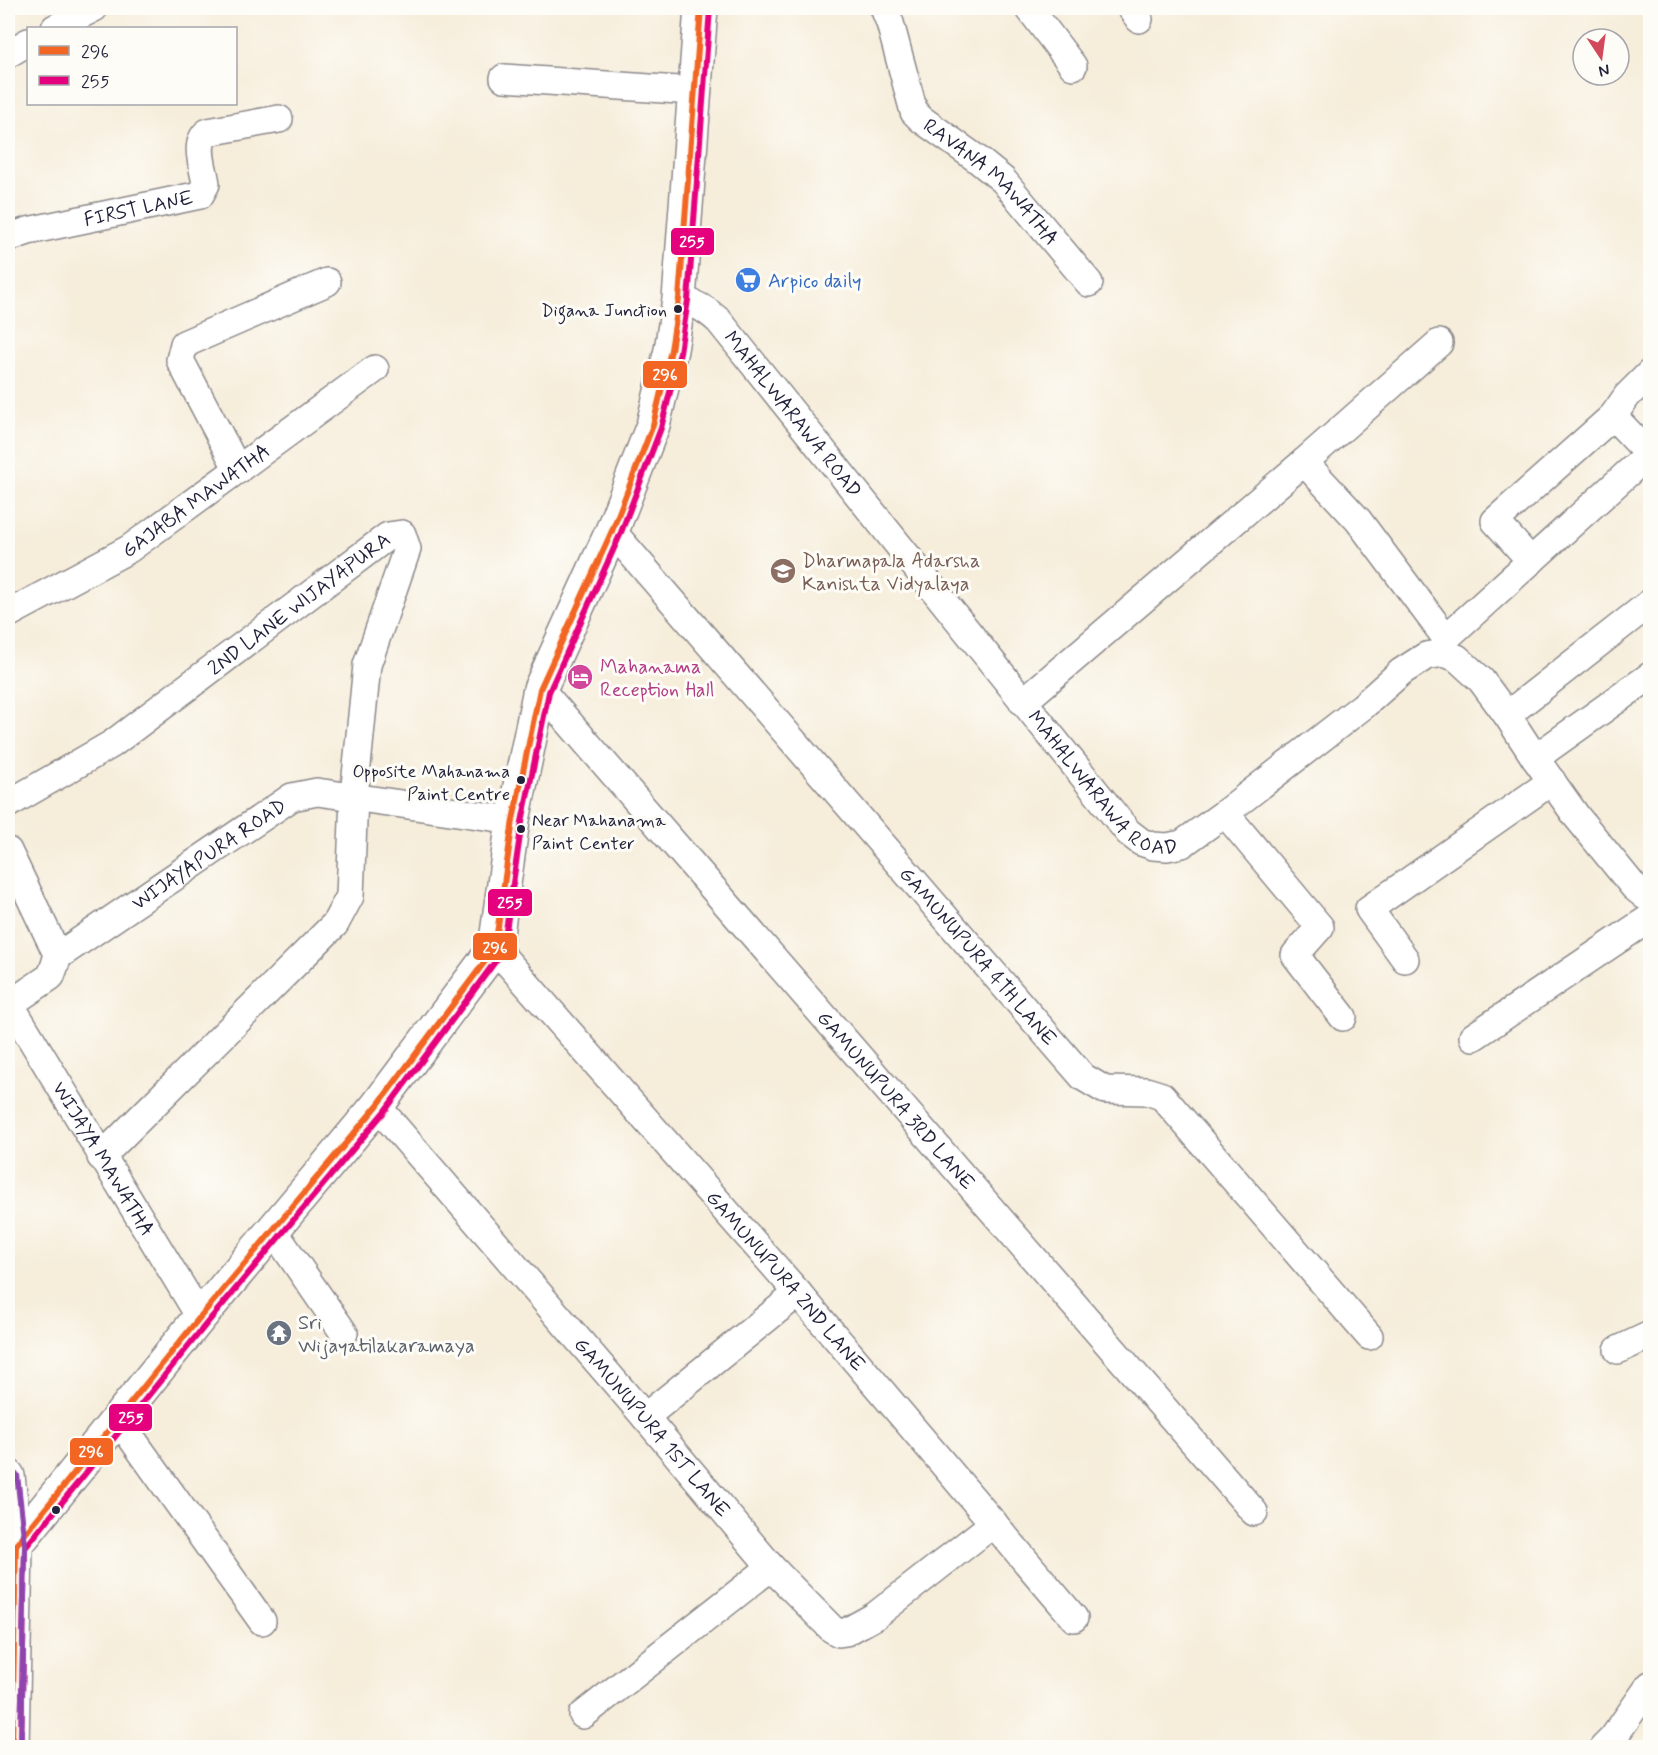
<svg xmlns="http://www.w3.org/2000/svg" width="1658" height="1755" font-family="Mynerve,sans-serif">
  <rect width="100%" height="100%" fill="#fdfcf7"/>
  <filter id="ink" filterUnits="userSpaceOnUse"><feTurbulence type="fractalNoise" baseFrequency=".0167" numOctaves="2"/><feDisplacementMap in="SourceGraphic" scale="12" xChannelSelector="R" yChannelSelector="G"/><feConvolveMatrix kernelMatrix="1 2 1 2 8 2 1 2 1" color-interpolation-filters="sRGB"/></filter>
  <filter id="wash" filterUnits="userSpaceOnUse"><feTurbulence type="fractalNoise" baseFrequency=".008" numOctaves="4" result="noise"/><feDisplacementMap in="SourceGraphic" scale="24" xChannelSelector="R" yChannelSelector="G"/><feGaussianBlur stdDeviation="1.35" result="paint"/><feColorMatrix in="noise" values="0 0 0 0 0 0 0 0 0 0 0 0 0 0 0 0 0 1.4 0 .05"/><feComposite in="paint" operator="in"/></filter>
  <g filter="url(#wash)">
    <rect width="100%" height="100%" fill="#f6edda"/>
  </g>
  <g filter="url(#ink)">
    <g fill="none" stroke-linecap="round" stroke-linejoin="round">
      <!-- minor casing -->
      <g stroke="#8c888a" stroke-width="30">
        <g id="minor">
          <path id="s1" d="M884,8L890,23L914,112L921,119L977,159L1003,180L1089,283"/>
          <polyline points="1029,8 1073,66"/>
          <polyline points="1131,8 1139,19"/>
          <polyline points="55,28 94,8"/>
          <polyline points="8,54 28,42"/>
          <polyline points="504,78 693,91"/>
          <path id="s2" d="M8,238L28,231L200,195L206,184C204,168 193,143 208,132L279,119"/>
          <path id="s3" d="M679,299C695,303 706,309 719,321L1128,832L1141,842L1153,846L1167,847L1182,844L1225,813L1363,706L1401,672L1426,656L1444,653L1457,658L1481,680L1507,715L1535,758L1577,817L1634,887L1645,896L1650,897"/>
          <polyline points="1439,343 1304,462 1358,520 1446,638"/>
          <polyline points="1613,416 1627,396 1650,373"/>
          <polyline points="238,470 180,360 184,344 327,282"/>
          <path id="s4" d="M612,531L1083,1077L1105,1090L1146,1091L1162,1096L1369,1336"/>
          <polyline points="1531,561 1495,521 1613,416 1649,454"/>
          <path id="s5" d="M8,614L129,549L375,369"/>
          <polyline points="1444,653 1446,638 1650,453"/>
          <path id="s6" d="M540,689L1254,1512"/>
          <polyline points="1023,702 1304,462"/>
          <polyline points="1507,715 1650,603"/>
          <polyline points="1535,758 1650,676"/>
          <path id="s7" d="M8,804L112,744L388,536L402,534L407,549L367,665L354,796L350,896L335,924L101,1157"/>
          <polyline points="1225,813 1320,927 1295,955 1343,1017"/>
          <polyline points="8,851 58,956 51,976 10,1004"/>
          <path id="s8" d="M495,948L798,1293L1074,1618"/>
          <path id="s9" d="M58,956L292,797L317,792L513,820"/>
          <polyline points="1405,959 1369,909 1552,781"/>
          <path id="s10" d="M8,1005L10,1004L200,1317"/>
          <polyline points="1473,1037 1650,918"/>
          <path id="s11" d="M377,1106L645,1417L771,1567L583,1715"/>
          <polyline points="273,1230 344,1333"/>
          <polyline points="1618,1350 1650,1335"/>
          <polyline points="645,1417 798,1293"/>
          <polyline points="118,1419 262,1621"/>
          <polyline points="771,1567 832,1629 839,1633 846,1632 875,1616 994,1523"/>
          <polyline points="1603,1748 1613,1738 1650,1685"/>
        </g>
      </g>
      <!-- major casing -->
      <g stroke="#8c888a" stroke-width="36">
        <g id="major">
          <polyline points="8,1476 16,1545 12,1748"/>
          <polyline points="16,1545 200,1317 377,1106 495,948 513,820 540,689 612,531 653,425 671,350 679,299 701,8"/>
        </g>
      </g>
      <!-- minor -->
      <use href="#minor" stroke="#fff" stroke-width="27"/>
      <!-- major -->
      <use href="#major" stroke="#fff" stroke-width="33"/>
      <!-- bus-1 casing -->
      <g stroke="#fdfcf7" stroke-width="10">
        <polyline id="bus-1" points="12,1748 16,1545 200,1317 377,1106 495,948 513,820 540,689 612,531 653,425 671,350 679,299 701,8"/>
      </g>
      <!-- bus-2 casing -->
      <g stroke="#fdfcf7" stroke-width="10">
        <polyline id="bus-2" points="21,1748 25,1548 207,1323 384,1112 503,951 522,822 549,692 620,535 661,428 680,352 688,300 710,9"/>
      </g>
      <!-- bus-3 casing -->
      <g stroke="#fdfcf7" stroke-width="10">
        <polyline id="bus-3" points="17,1475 25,1545 21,1748"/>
      </g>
      <!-- bus-1 -->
      <use href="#bus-1" stroke="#f26522" stroke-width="6"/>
      <!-- bus-2 -->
      <use href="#bus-2" stroke="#e5007d" stroke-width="6"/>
      <!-- bus-3 -->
      <use href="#bus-3" stroke="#8e44ad" stroke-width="6"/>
    </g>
  </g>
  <!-- icons -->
  <defs>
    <g id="supermarket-disc" transform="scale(1.35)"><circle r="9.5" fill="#3f7fe0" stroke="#fdfcf7"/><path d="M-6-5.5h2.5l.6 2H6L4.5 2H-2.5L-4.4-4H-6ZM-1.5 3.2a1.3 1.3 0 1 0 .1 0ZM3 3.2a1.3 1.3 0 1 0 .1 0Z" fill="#fff"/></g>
    <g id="school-disc" transform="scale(1.35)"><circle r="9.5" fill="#8d6e63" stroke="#fdfcf7"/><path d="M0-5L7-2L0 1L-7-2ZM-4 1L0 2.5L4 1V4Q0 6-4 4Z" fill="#fff"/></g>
    <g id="hotel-disc" transform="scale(1.35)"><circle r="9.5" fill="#d1479c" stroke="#fdfcf7"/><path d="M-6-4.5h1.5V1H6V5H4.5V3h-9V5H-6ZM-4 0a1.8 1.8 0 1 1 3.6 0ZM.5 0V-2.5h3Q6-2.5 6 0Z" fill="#fff"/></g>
    <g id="temple-disc" transform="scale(1.35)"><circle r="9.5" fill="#6b7280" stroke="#fdfcf7"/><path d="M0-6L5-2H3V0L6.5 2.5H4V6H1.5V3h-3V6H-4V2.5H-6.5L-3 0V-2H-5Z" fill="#fff"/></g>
  </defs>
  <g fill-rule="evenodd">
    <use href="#supermarket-disc" x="748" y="280"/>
    <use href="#school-disc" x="783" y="571"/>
    <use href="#hotel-disc" x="580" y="677"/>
    <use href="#temple-disc" x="279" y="1333"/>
  </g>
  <!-- markers -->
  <g fill="#22223b" stroke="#fdfcf7" stroke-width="2">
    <circle cx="678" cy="309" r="5"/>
    <circle cx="521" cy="780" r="5"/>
    <circle cx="521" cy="829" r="5"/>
    <circle cx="56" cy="1510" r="5"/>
  </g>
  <g text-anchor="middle" stroke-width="6" stroke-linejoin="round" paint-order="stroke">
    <!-- bus labels -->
    <g font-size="18" fill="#22223b" stroke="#fdfcf7" text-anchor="end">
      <text x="667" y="316">Digana Junction</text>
      <text x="510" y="777">Opposite Mahanama<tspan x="510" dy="23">Paint Centre</tspan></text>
      <text x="532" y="826" text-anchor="start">Near Mahanama<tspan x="532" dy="23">Paint Center</tspan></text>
    </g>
    <!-- street labels -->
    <g font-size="20" fill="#22223b" stroke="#fdfcf7">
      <text dy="7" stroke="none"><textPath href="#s1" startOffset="213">RAVANA MAWATHA</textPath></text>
      <text dy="7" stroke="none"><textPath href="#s2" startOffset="134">FIRST LANE</textPath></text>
      <text dy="7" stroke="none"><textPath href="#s3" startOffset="165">MAHALWARAWA ROAD</textPath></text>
      <text dy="7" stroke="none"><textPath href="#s5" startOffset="220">GAJABA MAWATHA</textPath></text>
      <text dy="7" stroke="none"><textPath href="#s7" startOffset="354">2ND LANE WIJAYAPURA</textPath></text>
      <text dy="7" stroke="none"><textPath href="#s3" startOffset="651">MAHALWARAWA ROAD</textPath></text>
      <text dy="7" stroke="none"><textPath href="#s9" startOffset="182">WIJAYAPURA ROAD</textPath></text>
      <text dy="7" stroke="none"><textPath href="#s4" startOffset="561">GAMUNUPURA 4TH LANE</textPath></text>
      <text dy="7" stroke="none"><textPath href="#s6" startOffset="544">GAMUNUPURA 3RD LANE</textPath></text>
      <text dy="7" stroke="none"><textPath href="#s10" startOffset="183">WIJAYA MAWATHA</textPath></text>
      <text dy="7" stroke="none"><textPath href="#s8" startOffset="442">GAMUNUPURA 2ND LANE</textPath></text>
      <text dy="7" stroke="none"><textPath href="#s11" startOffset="423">GAMUNUPURA 1ST LANE</textPath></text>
    </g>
    <!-- shop labels -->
    <g font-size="20" fill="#366cbe" stroke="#fdfcf7" text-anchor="start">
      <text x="768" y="287">Arpico daily</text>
    </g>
    <!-- education labels -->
    <g font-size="20" fill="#785e54" stroke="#fdfcf7" text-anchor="start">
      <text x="802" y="567">Dharmapala Adarsha<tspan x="802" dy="23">Kanishta Vidyalaya</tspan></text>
    </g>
    <!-- hotel labels -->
    <g font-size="20" fill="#b23c85" stroke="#fdfcf7" text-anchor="start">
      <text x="600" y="673">Mahanama<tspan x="600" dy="23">Reception Hall</tspan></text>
    </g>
    <!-- worship labels -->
    <g font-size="20" fill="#5b616d" stroke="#fdfcf7" text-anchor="start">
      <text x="298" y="1329">Sri<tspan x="298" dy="23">Wijayatilakaramaya</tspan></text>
    </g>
  </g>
  <g stroke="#fdfcf7" stroke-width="2">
    <rect x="670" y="227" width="45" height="29" rx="6" fill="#e5007d"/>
    <rect x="642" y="360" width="46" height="29" rx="6" fill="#f26522"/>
    <rect x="487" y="888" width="46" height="29" rx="6" fill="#e5007d"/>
    <rect x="472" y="932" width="46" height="29" rx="6" fill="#f26522"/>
    <rect x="108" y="1403" width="45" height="29" rx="6" fill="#e5007d"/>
    <rect x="69" y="1437" width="45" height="29" rx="6" fill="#f26522"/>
  </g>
  <g font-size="16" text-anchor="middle" font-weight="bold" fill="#fff">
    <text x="692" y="247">255</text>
    <text x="665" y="380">296</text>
    <text x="510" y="908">255</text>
    <text x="495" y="953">296</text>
    <text x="131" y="1423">255</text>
    <text x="91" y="1457">296</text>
  </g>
  <!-- margin -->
  <rect width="1658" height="1755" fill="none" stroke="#fdfcf7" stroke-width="30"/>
  <!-- legend -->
  <rect x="27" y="27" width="210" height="78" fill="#fdfcf7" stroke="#a5a5ac" stroke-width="1.5"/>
  <rect x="39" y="46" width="30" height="9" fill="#f26522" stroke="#a5a5ac" stroke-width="1.5"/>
  <text x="81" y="57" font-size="18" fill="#22223b">296</text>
  <rect x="39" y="76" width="30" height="9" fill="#e5007d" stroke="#a5a5ac" stroke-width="1.5"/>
  <text x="81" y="87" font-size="18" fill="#22223b">255</text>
  <!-- north arrow -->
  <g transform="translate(1601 57) rotate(167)"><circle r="28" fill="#fdfcf7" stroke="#a5a5ac" stroke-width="1.5"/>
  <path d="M0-4.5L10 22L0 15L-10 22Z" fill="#d1495b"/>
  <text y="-9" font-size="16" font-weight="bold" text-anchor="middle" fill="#22223b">N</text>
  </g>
</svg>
